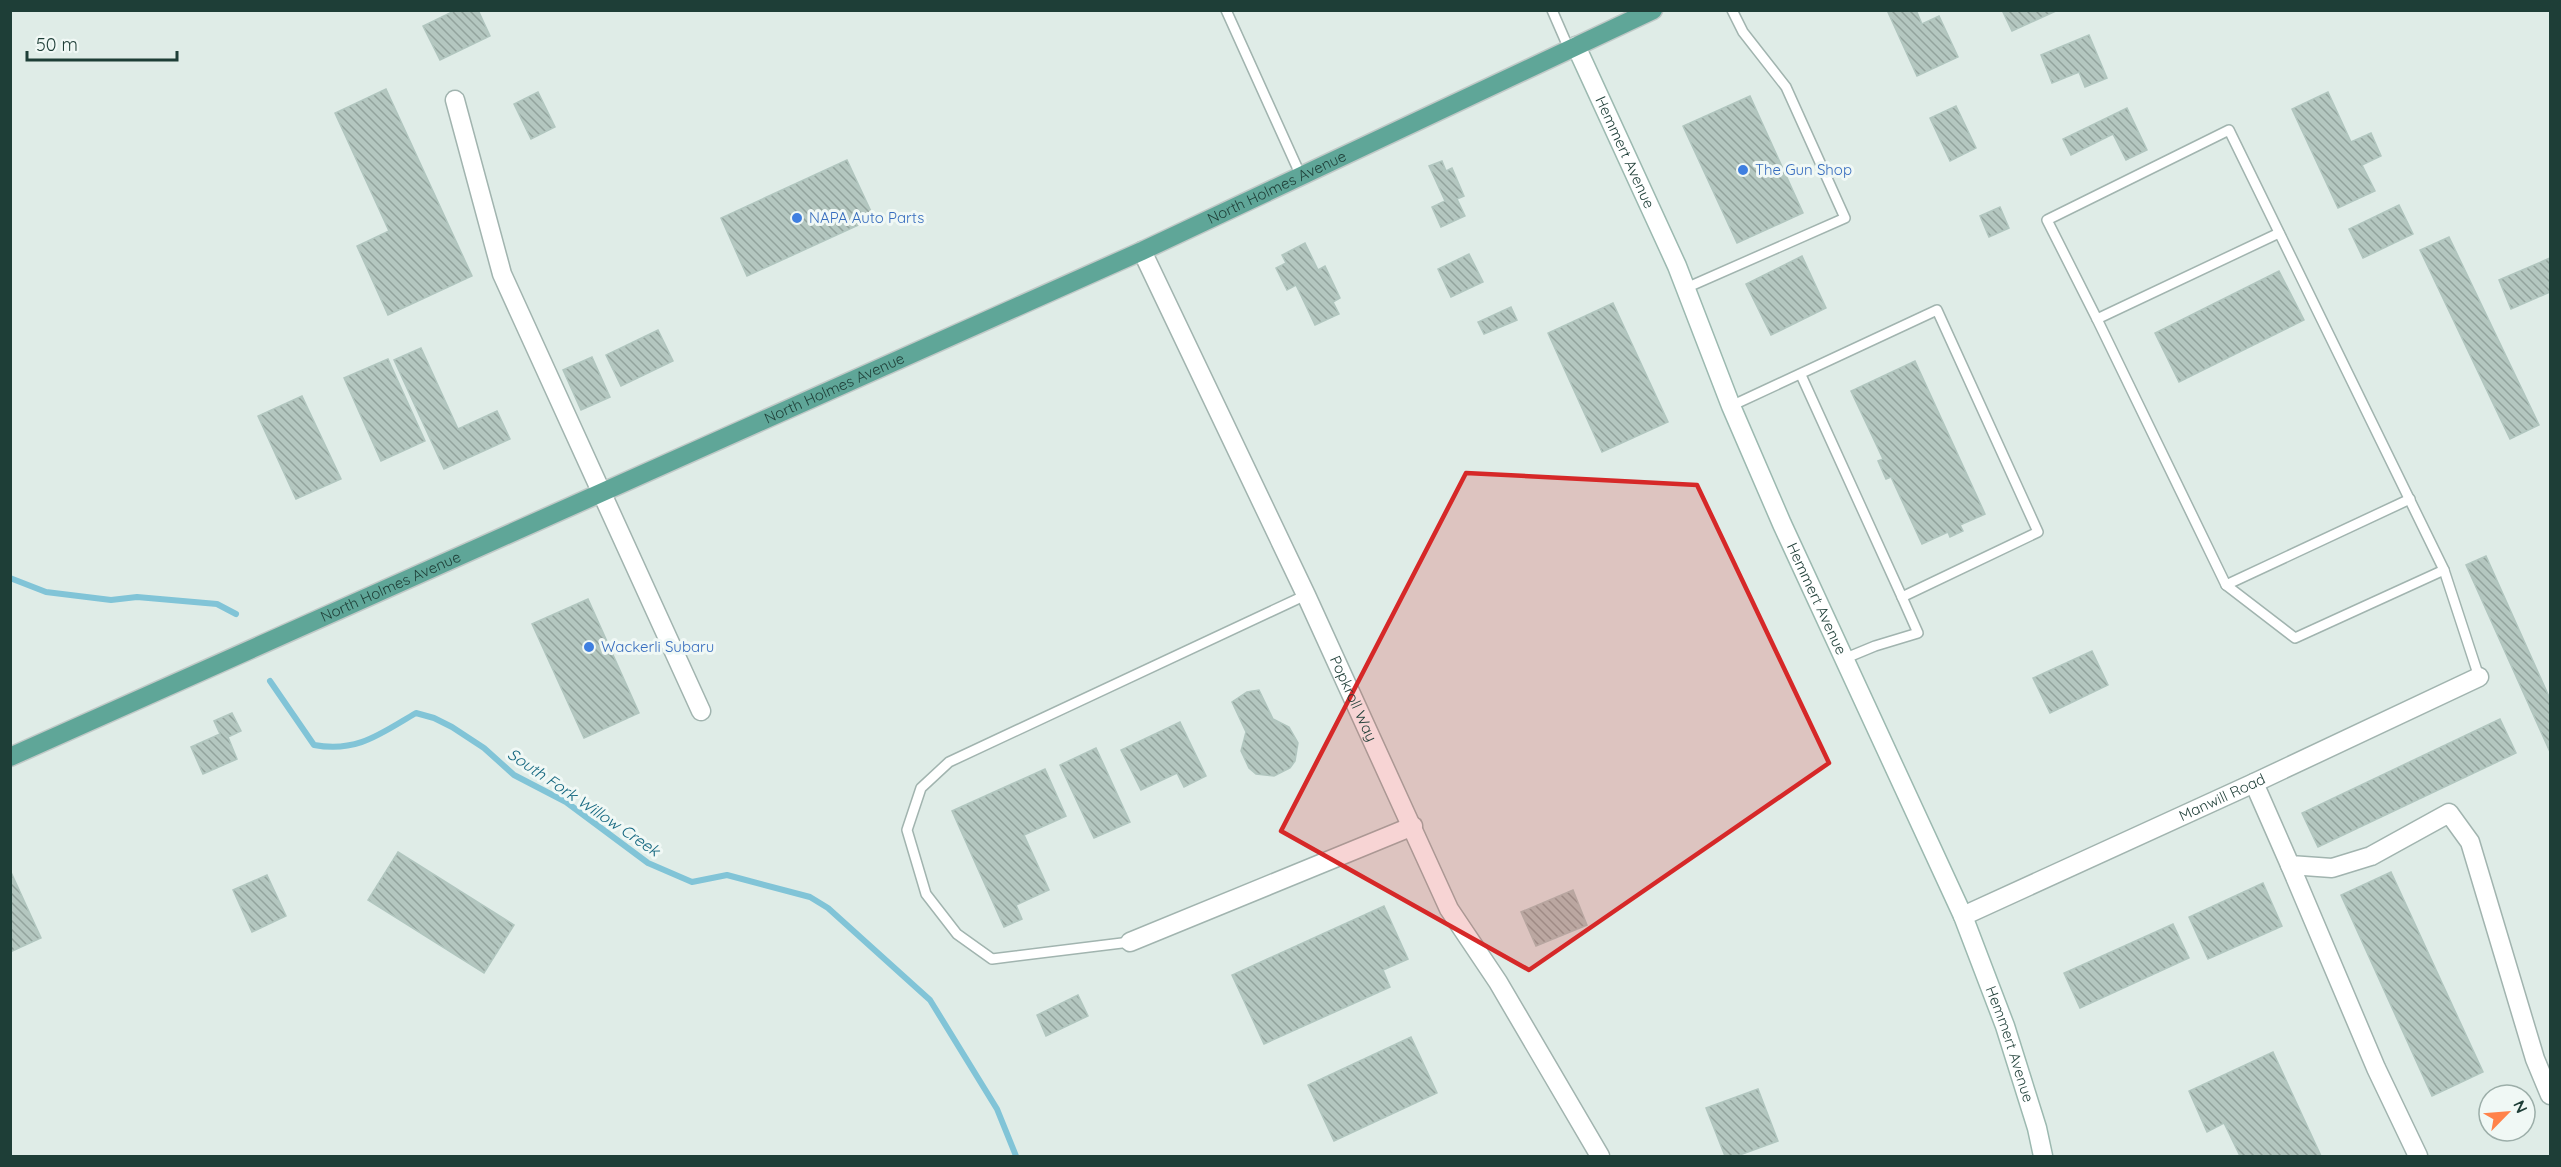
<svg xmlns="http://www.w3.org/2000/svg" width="2561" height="1167" font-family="Quicksand,sans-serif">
  <defs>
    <pattern id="building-back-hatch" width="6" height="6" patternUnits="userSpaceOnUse" patternTransform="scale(1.5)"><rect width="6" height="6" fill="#b4c7c0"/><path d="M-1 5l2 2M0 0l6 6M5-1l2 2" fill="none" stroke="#92a39d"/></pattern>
  </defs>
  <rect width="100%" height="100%" fill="#dfece7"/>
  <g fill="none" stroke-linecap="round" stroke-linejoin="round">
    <!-- stream -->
    <g stroke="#81c4d7" stroke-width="6">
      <polyline points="10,578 46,592 111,600 137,597 217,604 236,614"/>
      <path d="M270,681L314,745C357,753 380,734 416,713L434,718L452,727L484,748L514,775L566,802L648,863L692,882L727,875L810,897L828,908L930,1000L997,1109L1016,1156"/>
    </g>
  </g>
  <!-- building -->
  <g fill="url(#building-back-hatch)" stroke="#b1c6bf" stroke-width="1.5">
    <polygon points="456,10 478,10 490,36 440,60 423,26"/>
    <polygon points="1887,10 1916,10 1922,24 1939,16 1958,57 1917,76"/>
    <polygon points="2002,10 2058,10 2012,31"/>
    <polygon points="2089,35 2107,78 2085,87 2079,72 2052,83 2041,55"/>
    <polygon points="386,89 472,276 388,315 357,246 389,231 335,113"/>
    <polygon points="538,92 555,127 531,139 514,104"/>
    <polygon points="2328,92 2351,142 2371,133 2381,156 2362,165 2375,191 2338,208 2292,109"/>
    <polygon points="1750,96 1803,213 1737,243 1683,126"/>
    <polygon points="1956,106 1976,148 1950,161 1930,118"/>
    <polygon points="2127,108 2147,150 2126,160 2113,134 2071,155 2063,139"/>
    <polygon points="847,160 874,218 747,276 721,218"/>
    <polygon points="1442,161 1446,171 1452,168 1464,196 1457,199 1465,216 1441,227 1432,207 1445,201 1429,166"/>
    <polygon points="2399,205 2413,234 2363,258 2349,229"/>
    <polygon points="2000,207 2009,228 1989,237 1980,216"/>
    <polygon points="2449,237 2539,425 2510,439 2420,250"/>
    <polygon points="1305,243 1318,270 1325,266 1340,298 1333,302 1339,314 1315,325 1296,285 1287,290 1276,268 1286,263 1282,255"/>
    <polygon points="1469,254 1483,282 1451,297 1438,269"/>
    <polygon points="1802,256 1826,308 1771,335 1746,284"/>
    <polygon points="2550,258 2550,292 2511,309 2499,280"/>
    <polygon points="2279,271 2304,320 2179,382 2155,333"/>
    <polygon points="1613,303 1668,422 1602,452 1548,333"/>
    <polygon points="1511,307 1517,320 1484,334 1478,322"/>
    <polygon points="658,330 673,361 621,386 606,355"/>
    <polygon points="421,348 458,429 497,411 510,439 444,469 394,360"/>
    <polygon points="592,357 610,397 581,410 563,370"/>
    <polygon points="388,359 425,441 381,461 344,378"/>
    <polygon points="1915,361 1985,514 1960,525 1963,531 1950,537 1948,532 1922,544 1891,477 1886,479 1878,461 1883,459 1851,391"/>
    <polygon points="302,396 341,479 296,499 258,416"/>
    <polygon points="2486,556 2550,699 2550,752 2466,565"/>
    <polygon points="588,599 639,713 584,738 532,624"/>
    <polygon points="2092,651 2108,685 2050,713 2033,678"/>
    <polygon points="1259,690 1273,719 1289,727 1298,743 1295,761 1290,768 1274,776 1256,774 1249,768 1241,751 1246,732 1232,702 1247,692"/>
    <polygon points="232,713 241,731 228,737 237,759 203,774 191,747 220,734 214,721"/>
    <polygon points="2500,719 2516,753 2318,847 2302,813"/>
    <polygon points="1180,722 1206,776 1184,787 1177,773 1141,790 1121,750"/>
    <polygon points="1096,748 1130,822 1094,838 1060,765"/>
    <polygon points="1045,769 1066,816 1024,835 1049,890 1016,905 1022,919 1004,927 952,811"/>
    <polygon points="398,852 514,925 484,973 368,900"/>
    <polygon points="10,870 41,938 10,952"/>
    <polygon points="2391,872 2483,1072 2432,1096 2341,895"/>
    <polygon points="267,875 286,916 252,932 233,890"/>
    <polygon points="2263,883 2282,926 2208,959 2189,917"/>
    <polygon points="1573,890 1587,925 1536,946 1521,912"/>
    <polygon points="1384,906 1408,959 1383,970 1390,987 1264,1044 1232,975"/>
    <polygon points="2173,924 2189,958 2080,1008 2064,973"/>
    <polygon points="1078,995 1088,1016 1046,1036 1037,1015"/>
    <polygon points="1411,1037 1437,1093 1334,1141 1308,1085"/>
    <polygon points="2273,1052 2321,1156 2240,1156 2224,1123 2207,1132 2189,1091"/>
    <polygon points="1758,1089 1778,1141 1737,1156 1725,1156 1706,1108"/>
  </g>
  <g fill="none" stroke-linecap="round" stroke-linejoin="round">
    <!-- lane casing -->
    <g stroke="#a1b4af" stroke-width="12">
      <g id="lane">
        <polyline points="1226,10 1301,176"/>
        <polyline points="1552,10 1569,49"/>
        <polyline points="2279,233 2097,319 2226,585 2410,499"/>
        <polyline points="1686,288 1845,218 1786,87 1743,32 1732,10"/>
        <polyline points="2097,319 2047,220 2229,130 2444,570 2479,677"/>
        <polyline points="1731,406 1937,310 2038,532 1902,597 1801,375"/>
        <polyline points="2226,585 2295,638 2444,570"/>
        <polyline points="1846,658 1875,646 1918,633 1902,597"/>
        <polyline points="1130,942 992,959 957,934 926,894 907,830 921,788 949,762 1306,595"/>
      </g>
    </g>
    <!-- street casing -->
    <g stroke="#a1b4af" stroke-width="21">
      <g id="street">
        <polyline points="455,100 502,274 701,711"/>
        <path id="s1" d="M1142,251L1306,595L1449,909L1498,982L1600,1156"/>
        <polyline points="2254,783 2290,865 2332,868 2371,856 2449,813 2470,842 2535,1059 2550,1095"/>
        <polyline points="2290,865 2376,1068 2418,1156"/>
        <path id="s2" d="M1963,916L2254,783L2479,677"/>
        <polyline points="1130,942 1413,826"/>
      </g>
    </g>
    <!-- secondary casing -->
    <g stroke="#9cb9b0" stroke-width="21">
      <g id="secondary">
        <path id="s3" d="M1576,46L1677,266L1731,406L1782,524L1963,916L2005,1026L2037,1128L2043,1156"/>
      </g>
    </g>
    <!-- primary casing -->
    <g stroke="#c0c9c7" stroke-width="21">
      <g id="primary">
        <path id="s4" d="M10,757L1142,251L1653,10"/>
      </g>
    </g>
    <!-- lane -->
    <use href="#lane" stroke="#fff" stroke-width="9"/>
    <!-- street -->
    <use href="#street" stroke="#fff" stroke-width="18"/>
    <!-- secondary -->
    <use href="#secondary" stroke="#fff" stroke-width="18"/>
    <!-- primary -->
    <use href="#primary" stroke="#5fa698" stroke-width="18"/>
  </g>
  <!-- marked area -->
  <path fill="#d62828" fill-opacity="0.2" stroke="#d62828" stroke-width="4.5" stroke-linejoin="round" d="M1466,473L1697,485L1829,763L1529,970L1281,831Z"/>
  <!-- markers -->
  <g fill="#3f7fe0" stroke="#f0f8f5" stroke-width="2">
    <circle cx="1743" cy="170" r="6"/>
    <circle cx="797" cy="218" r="6"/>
    <circle cx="589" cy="647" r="6"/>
  </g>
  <g text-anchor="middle" stroke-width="6" stroke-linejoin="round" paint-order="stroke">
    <!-- street labels -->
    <g font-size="15" fill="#1e3e37" stroke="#f0f8f5">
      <text dy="5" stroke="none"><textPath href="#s3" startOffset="117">Hemmert Avenue</textPath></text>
      <text dy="5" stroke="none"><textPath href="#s4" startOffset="1389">North Holmes Avenue</textPath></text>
      <text dy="5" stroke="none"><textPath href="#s4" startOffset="903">North Holmes Avenue</textPath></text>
      <text dy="5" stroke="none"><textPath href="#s4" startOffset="417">North Holmes Avenue</textPath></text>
      <text dy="5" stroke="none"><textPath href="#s3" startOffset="603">Hemmert Avenue</textPath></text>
      <text dy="5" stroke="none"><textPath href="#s1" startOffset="495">Popkroll Way</textPath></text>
      <text dy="5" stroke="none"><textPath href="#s2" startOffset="285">Manwill Road</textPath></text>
      <text dy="5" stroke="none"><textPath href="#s3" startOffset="1089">Hemmert Avenue</textPath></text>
    </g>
    <!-- shop labels -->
    <g font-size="15" fill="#366cbe" stroke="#f0f8f5" text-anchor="start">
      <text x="1755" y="175">The Gun Shop</text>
      <text x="809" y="223">NAPA Auto Parts</text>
      <text x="601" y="652">Wackerli Subaru</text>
    </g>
    <!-- water labels -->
    <g font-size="16" font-style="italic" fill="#13667f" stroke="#f0f8f5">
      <text transform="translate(584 802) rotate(34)" y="6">South Fork Willow Creek</text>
    </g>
  </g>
  <!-- border -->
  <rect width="2561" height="1167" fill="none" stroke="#1e3e37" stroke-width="24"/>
  <!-- north arrow -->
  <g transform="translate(2507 1113) rotate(65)"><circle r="28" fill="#f0f8f5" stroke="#9caea9" stroke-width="1.5"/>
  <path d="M0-4.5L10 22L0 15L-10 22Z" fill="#ff824a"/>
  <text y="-9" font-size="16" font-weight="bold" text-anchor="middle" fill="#1e3e37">N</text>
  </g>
  <!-- scale -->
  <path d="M27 51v9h150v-9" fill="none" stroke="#1e3e37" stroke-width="3"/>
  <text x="36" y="51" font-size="18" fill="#1e3e37" stroke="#f0f8f5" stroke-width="4.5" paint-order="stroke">50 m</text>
</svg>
